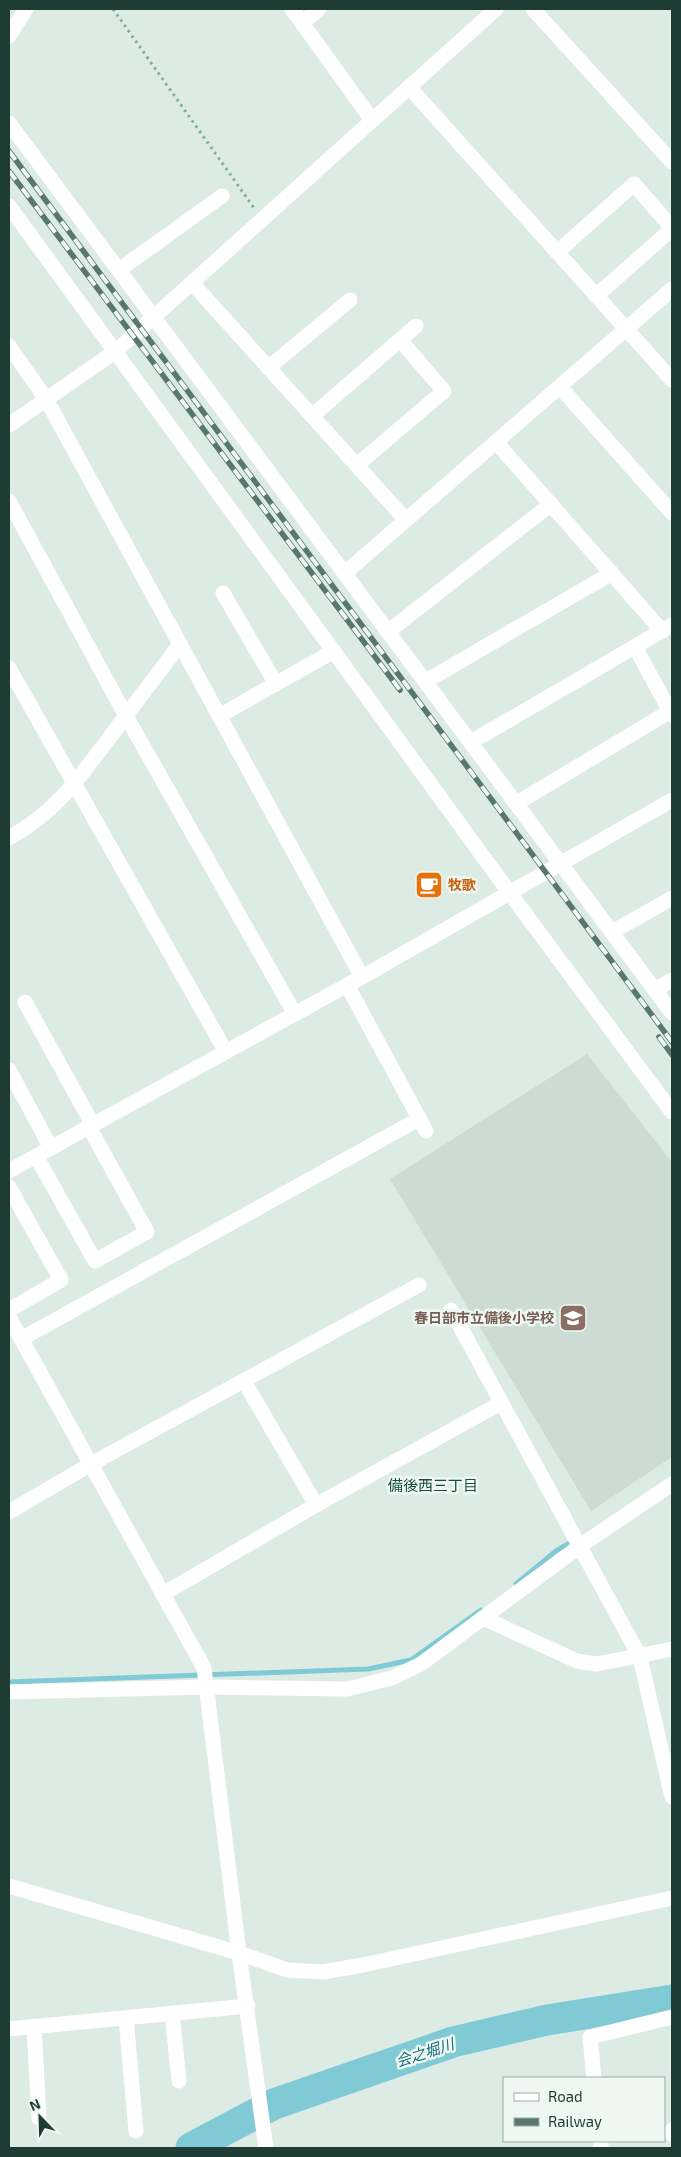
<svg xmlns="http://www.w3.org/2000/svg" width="681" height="2157" font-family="'Exo 2','Noto Sans JP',sans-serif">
  <rect width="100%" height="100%" fill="#ddebe5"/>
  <!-- built -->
  <polygon fill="#ccdbd4" points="587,1054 672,1162 672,1457 591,1511 390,1179"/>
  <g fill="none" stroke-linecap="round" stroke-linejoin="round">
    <!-- stream -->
    <g stroke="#80cad6" stroke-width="5">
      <polyline points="516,1584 556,1551 575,1540"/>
      <polyline points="9,1682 368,1669 411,1660 481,1610"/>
    </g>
    <!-- river -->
    <polyline stroke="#80cad6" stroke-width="31" points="191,2148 274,2104 453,2042 547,2020 672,2000"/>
    <!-- path -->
    <polyline stroke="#7bb19f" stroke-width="3" stroke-dasharray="2.5 4" stroke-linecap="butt" points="113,9 254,208"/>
    <!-- minor -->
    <g stroke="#fff" stroke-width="15">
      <polyline points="292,9 372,120"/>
      <polyline points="533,9 672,162"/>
      <polyline points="302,23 319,9"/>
      <polyline points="9,36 26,9"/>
      <polyline points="409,87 672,380"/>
      <polyline points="9,123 672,1013"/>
      <polyline points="9,206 509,892 672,1112"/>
      <polyline points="557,252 634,184 672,228"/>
      <polyline points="119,270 222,196"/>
      <polyline points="192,283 406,520"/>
      <polyline points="596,296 672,229"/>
      <polyline points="9,346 46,399 362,977"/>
      <polyline points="268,368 350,300"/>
      <polyline points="560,387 672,513"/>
      <polyline points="312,416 416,326"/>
      <polyline points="9,425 116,351 496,9"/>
      <polyline points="496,442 662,631"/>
      <polyline points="357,465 444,391 400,340"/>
      <polyline points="9,501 126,716 295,1014"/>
      <polyline points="345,573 672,289"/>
      <polyline points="223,593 276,684"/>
      <polyline points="389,631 551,504"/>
      <polyline points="635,647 672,715"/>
      <polyline points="9,668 226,1052"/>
      <polyline points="426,681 612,573"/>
      <polyline points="219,716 334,651"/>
      <polyline points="471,742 672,625"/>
      <polyline points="517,803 672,710"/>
      <path d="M9,838C58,811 80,776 113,733C135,703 158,674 180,644"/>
      <polyline points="612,932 672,898"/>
      <polyline points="347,985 426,1131"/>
      <polyline points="655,990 672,980"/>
      <polyline points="25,1002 93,1125"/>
      <polyline points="9,1070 51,1148"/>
      <polyline points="36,1156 95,1261 147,1232 89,1127"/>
      <polyline points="9,1171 362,977 672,800"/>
      <polyline points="9,1187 61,1280 9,1310"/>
      <polyline points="451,1310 640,1657 672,1797"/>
      <polyline points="9,1317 204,1668 239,1953 266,2148"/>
      <polyline points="21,1339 419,1119"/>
      <polyline points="244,1381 316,1505"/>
      <polyline points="9,1512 91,1464 419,1285"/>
      <polyline points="163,1594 316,1505 501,1403"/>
      <polyline points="483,1618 577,1661 597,1664 672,1649"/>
      <polyline points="9,1692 206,1687 347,1689 392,1678 421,1664 580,1546 672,1484"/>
      <polyline points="9,1886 239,1953 287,1970 323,1972 363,1965 672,1898"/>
      <polyline points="172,2013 179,2081"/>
      <polyline points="126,2018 136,2131"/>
      <polyline points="34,2026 39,2118"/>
      <polyline points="9,2029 248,2006"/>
      <polyline points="594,2078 590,2037 672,2017"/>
      <polyline points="672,2130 672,2134"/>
      <polyline points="601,2141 601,2148"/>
    </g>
    <!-- rail casing -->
    <g stroke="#58786f" stroke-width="5.5">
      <g id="rail">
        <polyline points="9,151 672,1042"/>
        <polyline points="9,171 400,690"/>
        <polyline points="659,1037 672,1055"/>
      </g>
    </g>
    <!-- rail -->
    <use href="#rail" stroke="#eef7f2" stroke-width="4" stroke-dasharray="11" stroke-linecap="butt"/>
  </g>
  <!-- icons -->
  <defs>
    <g id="cafe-square" transform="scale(1.4375)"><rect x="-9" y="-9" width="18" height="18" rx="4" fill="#e8710a" stroke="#eef7f2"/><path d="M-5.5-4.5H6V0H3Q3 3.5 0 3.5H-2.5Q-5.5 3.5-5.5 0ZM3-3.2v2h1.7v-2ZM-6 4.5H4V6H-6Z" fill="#fff"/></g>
    <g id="school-square" transform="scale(1.4375)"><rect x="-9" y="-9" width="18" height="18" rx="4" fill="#8d6e63" stroke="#eef7f2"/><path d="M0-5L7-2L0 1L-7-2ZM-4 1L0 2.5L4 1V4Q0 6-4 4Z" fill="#fff"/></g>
  </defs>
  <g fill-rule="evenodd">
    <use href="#cafe-square" x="429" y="885"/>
    <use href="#school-square" x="573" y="1318"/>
  </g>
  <g text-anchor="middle" stroke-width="5" stroke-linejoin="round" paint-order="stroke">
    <!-- food labels -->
    <g font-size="14" font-weight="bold" fill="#c56008" stroke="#eef7f2" text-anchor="start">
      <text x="448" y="890">牧歌</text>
    </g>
    <!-- education labels -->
    <g font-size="14" font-weight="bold" fill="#785e54" stroke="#eef7f2" text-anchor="end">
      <text x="554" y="1323">春日部市立備後小学校</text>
    </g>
    <!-- neighbourhood labels -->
    <g font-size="15" fill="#184f41" stroke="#eef7f2">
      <text x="433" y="1491">備後西三丁目</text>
    </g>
    <!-- water labels -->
    <g font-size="15" font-style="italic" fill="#146c7c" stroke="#eef7f2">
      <text transform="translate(425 2053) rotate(-18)" y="5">会之堀川</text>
    </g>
  </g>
  <!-- border -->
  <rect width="681" height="2157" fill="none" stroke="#1e3c33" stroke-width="20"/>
  <!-- legend -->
  <rect x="503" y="2077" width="162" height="65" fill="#eef7f2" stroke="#9baca6"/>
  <rect x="514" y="2093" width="25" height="8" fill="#ffffff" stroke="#9baca6"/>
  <text x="548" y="2102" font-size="15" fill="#1e3c33">Road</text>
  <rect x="514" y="2118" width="25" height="8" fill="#58786f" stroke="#9baca6"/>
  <text x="548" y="2127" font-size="15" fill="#1e3c33">Railway</text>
  <!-- north arrow -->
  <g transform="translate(40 2117) rotate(337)" stroke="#eef7f2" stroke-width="4" paint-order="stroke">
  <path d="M0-4L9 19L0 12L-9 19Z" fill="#1e3c33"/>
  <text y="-8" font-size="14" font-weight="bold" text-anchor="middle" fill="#1e3c33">N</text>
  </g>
</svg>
